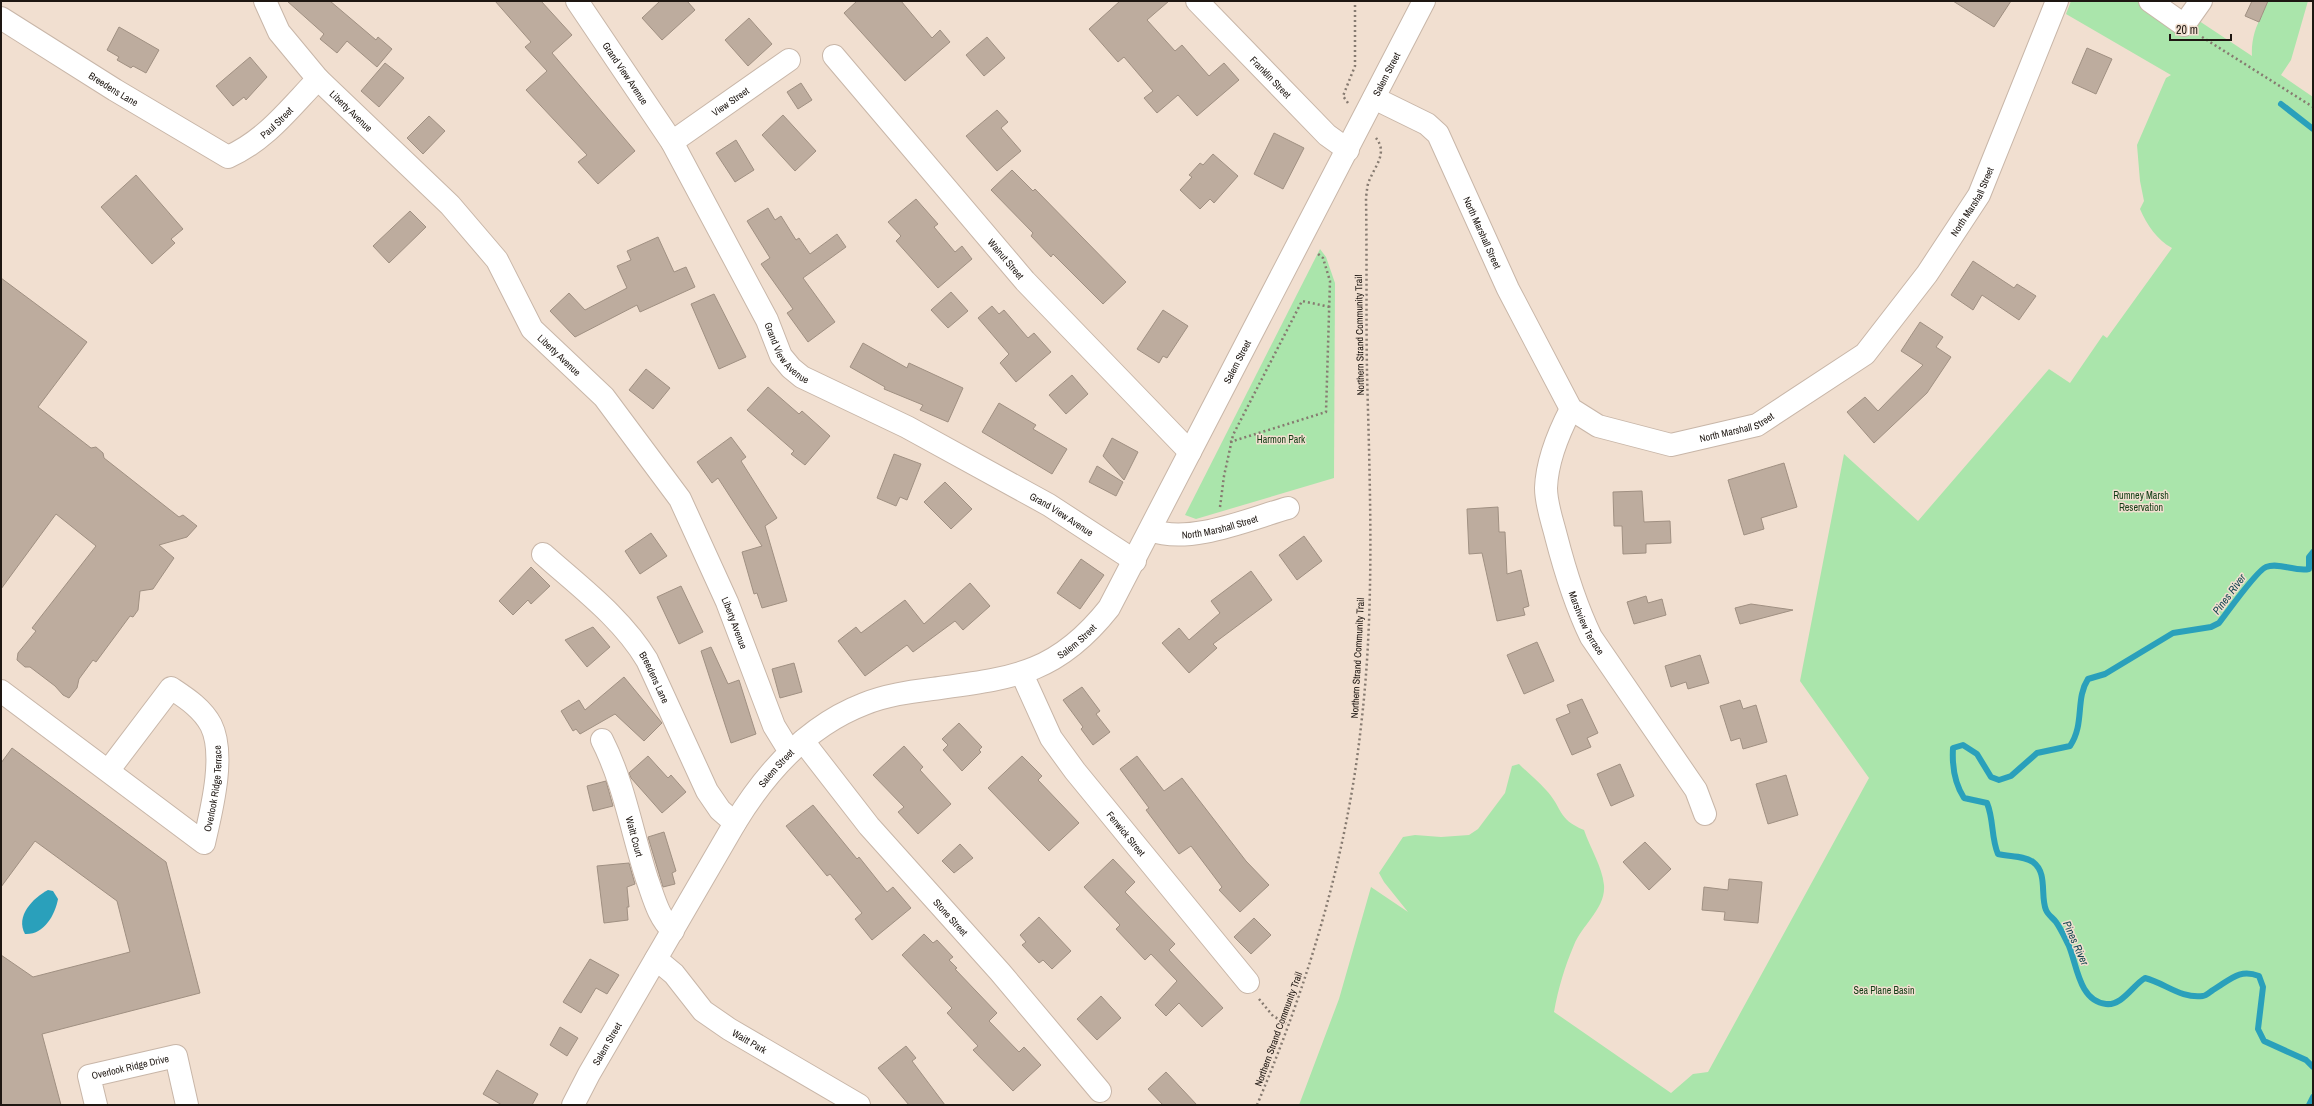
<svg xmlns="http://www.w3.org/2000/svg" width="2314" height="1106" font-family="'Archivo Narrow',sans-serif">
  <rect width="100%" height="100%" fill="#f1dfd0"/>
  <!-- green -->
  <g fill="#aae5ab">
    <path d="M2071,1H2169L2252,56C2251,42 2255,26 2263,14L2261,13L2266,1H2308L2291,60L2281,75L2313,97V1105H1299L1339,999L1371,887L1408,912L1384,882L1379,873L1403,837L1415,835L1441,837L1469,835L1478,829L1505,793L1512,766L1519,764C1528,773 1538,781 1546,790C1563,808 1557,819 1584,830C1590,848 1602,866 1604,885C1606,908 1582,925 1574,945C1565,966 1558,989 1554,1012L1671,1093L1693,1074L1708,1072L1869,778L1800,681L1844,454L1918,521L2049,369L2070,383L2103,335L2107,338L2172,248C2157,240 2147,225 2140,209L2144,201L2140,181L2137,145L2166,78L2171,75L2066,14Z"/>
    <polygon points="1320,249 1326,257 1335,283 1334,478 1196,519 1185,515"/>
  </g>
  <!-- water -->
  <path fill="#2aa0bb" d="M48,890L53,891L58,899C55,915 44,935 25,934C15,916 33,898 48,890Z"/>
  <g fill="none" stroke-linecap="round" stroke-linejoin="round">
    <!-- stream -->
    <g stroke="#2aa0bb" stroke-width="6">
      <polyline points="2281,104 2313,129"/>
      <path d="M2313,552L2309,557V569C2295,572 2279,562 2266,567C2256,571 2227,613 2219,623L2211,627L2173,633L2105,674L2088,679C2075,699 2085,724 2070,746L2037,753L2011,776L1999,780L1991,777L1977,754L1963,745L1953,748C1952,765 1955,784 1964,798L1987,803C1994,820 1991,838 1998,854C2010,857 2023,855 2033,862C2048,873 2040,896 2046,910C2048,915 2053,918 2056,922C2061,929 2065,938 2069,946C2077,965 2079,1001 2106,1004C2122,1006 2133,985 2145,978C2165,983 2181,999 2203,996C2206,996 2210,992 2213,990C2230,980 2239,968 2259,976L2263,987L2258,1029L2264,1041L2306,1060L2313,1067"/>
      <polyline points="2309,1105 2313,1097"/>
    </g>
  </g>
  <!-- building -->
  <g fill="#bdac9e" stroke="#a09082">
    <polygon points="287,1 330,1 376,40 378,37 392,49 377,67 347,41 337,53 320,39 324,34"/>
    <polygon points="495,1 541,1 572,35 552,53 635,151 598,184 578,162 587,155 526,90 547,71 525,47 531,42"/>
    <polygon points="660,1 687,1 695,10 662,40 642,18"/>
    <polygon points="857,1 901,1 932,38 940,30 950,42 905,81 844,13"/>
    <polygon points="1120,1 1169,1 1147,20 1175,51 1182,45 1209,76 1224,63 1239,80 1197,116 1178,95 1157,113 1144,98 1153,91 1124,57 1118,62 1089,29"/>
    <polygon points="1953,1 2011,1 1994,27"/>
    <polygon points="2252,1 2268,1 2259,22 2245,16"/>
    <polygon points="749,18 772,44 748,66 725,40"/>
    <polygon points="119,27 159,50 146,73 133,66 131,68 117,60 119,57 107,50"/>
    <polygon points="987,37 1005,58 984,76 966,55"/>
    <polygon points="2087,48 2112,59 2096,94 2072,83"/>
    <polygon points="250,57 267,77 246,100 244,97 233,106 216,86"/>
    <polygon points="385,63 404,78 379,107 361,91"/>
    <polygon points="801,83 812,100 798,109 787,92"/>
    <polygon points="997,110 1008,122 1001,128 1021,151 997,171 966,136"/>
    <polygon points="783,115 816,151 795,171 762,135"/>
    <polygon points="429,116 445,131 423,154 407,138"/>
    <polygon points="1274,133 1304,148 1283,189 1254,174"/>
    <polygon points="736,140 754,170 735,182 716,153"/>
    <polygon points="1213,154 1238,176 1214,203 1210,199 1200,209 1180,190 1192,177 1189,175 1200,163 1203,165"/>
    <polygon points="1012,170 1033,191 1035,189 1126,282 1103,304 1053,254 1051,257 1031,236 1033,233 991,190"/>
    <polygon points="136,175 183,229 171,239 175,243 152,264 101,207"/>
    <polygon points="916,199 938,224 934,227 955,252 962,246 972,259 938,288 896,241 901,236 888,222"/>
    <polygon points="768,208 775,220 781,216 796,240 799,238 810,254 837,234 846,247 803,278 835,322 808,342 787,313 793,309 761,264 770,258 747,221"/>
    <polygon points="410,211 426,227 389,263 373,246"/>
    <polygon points="658,237 674,272 686,267 695,287 640,312 637,305 575,337 550,311 569,293 585,310 627,288 617,266 631,260 627,251"/>
    <polygon points="1973,261 2014,288 2017,284 2036,296 2019,320 1982,295 1973,310 1951,295"/>
    <polygon points="1,278 87,342 38,407 91,448 96,447 103,453 104,458 179,517 183,515 197,526 187,537 159,545 174,558 153,589 140,591 138,610 133,617 130,616 96,662 93,660 79,679 77,688 69,698 63,695 55,686 30,667 25,667 17,660 18,653 36,631 32,628 96,546 56,514 1,589"/>
    <polygon points="951,292 968,311 948,328 931,310"/>
    <polygon points="714,294 746,357 719,369 691,304"/>
    <polygon points="992,306 999,314 1004,310 1028,338 1034,333 1051,352 1016,382 1000,363 1009,354 978,318"/>
    <polygon points="1163,310 1188,326 1167,358 1163,356 1159,363 1137,349"/>
    <polygon points="1920,322 1943,337 1936,347 1951,357 1927,393 1874,443 1847,412 1865,397 1878,411 1923,365 1901,351"/>
    <polygon points="863,343 907,368 909,363 963,388 948,422 920,410 923,405 884,389 885,387 850,367"/>
    <polygon points="646,369 670,388 653,409 629,390"/>
    <polygon points="1072,375 1088,394 1066,414 1049,395"/>
    <polygon points="768,387 799,414 802,411 830,436 805,465 791,454 794,451 747,410"/>
    <polygon points="999,403 1036,425 1033,429 1067,449 1052,474 982,432"/>
    <polygon points="731,437 746,457 741,461 777,518 765,526 787,601 762,608 757,593 754,594 742,552 762,546 718,478 712,483 697,462"/>
    <polygon points="1112,438 1138,452 1124,480 1103,456"/>
    <polygon points="894,454 921,464 907,500 900,497 896,506 877,498"/>
    <polygon points="1784,463 1797,507 1761,518 1764,529 1744,535 1728,480"/>
    <polygon points="1097,466 1123,482 1116,496 1089,482"/>
    <polygon points="945,482 972,509 951,529 924,502"/>
    <polygon points="1642,491 1644,522 1670,521 1671,543 1646,544 1646,553 1623,554 1622,526 1614,526 1613,492"/>
    <polygon points="1498,507 1499,532 1505,532 1507,574 1521,570 1529,606 1523,608 1525,615 1497,621 1482,553 1469,554 1467,509"/>
    <polygon points="651,533 667,556 640,574 625,551"/>
    <polygon points="1304,536 1322,561 1297,580 1279,555"/>
    <polygon points="1081,559 1104,575 1080,609 1057,593"/>
    <polygon points="531,567 550,586 531,604 528,600 513,615 499,601"/>
    <polygon points="1251,571 1272,600 1213,644 1217,648 1189,673 1162,643 1179,628 1189,640 1220,613 1211,601"/>
    <polygon points="970,583 990,606 963,630 955,621 913,652 907,645 865,676 838,641 856,627 861,633 905,600 924,624"/>
    <polygon points="681,586 703,632 679,644 657,597"/>
    <polygon points="1646,596 1648,603 1662,599 1666,615 1634,624 1627,602"/>
    <polygon points="1751,604 1793,610 1740,624 1735,608"/>
    <polygon points="593,627 610,647 587,667 565,640"/>
    <polygon points="1537,642 1554,681 1524,694 1507,655"/>
    <polygon points="711,647 728,684 739,680 756,734 731,743 701,651"/>
    <polygon points="1700,655 1709,683 1688,689 1686,682 1671,687 1665,666"/>
    <polygon points="794,663 802,692 780,698 772,669"/>
    <polygon points="624,677 662,723 644,741 615,714 580,734 576,729 573,731 561,711 579,700 585,710"/>
    <polygon points="1082,687 1100,711 1096,714 1110,732 1093,745 1081,729 1083,727 1063,700"/>
    <polygon points="1582,699 1598,733 1587,738 1591,747 1572,755 1556,719 1570,713 1567,705"/>
    <polygon points="1740,700 1743,709 1756,705 1767,742 1743,749 1740,738 1731,741 1720,706"/>
    <polygon points="959,723 982,747 979,750 981,752 962,771 943,750 948,745 942,739"/>
    <polygon points="904,746 923,767 920,770 951,804 918,834 898,812 904,807 873,775"/>
    <polygon points="12,748 166,862 200,993 42,1034 61,1105 1,1105 1,955 33,977 130,952 117,901 35,841 1,887 1,763"/>
    <polygon points="648,756 668,778 671,775 686,792 662,813 631,778 629,773"/>
    <polygon points="1022,756 1042,776 1038,780 1079,823 1049,851 988,788"/>
    <polygon points="1137,756 1164,791 1182,778 1246,861 1269,885 1240,912 1219,890 1222,887 1191,846 1179,854 1146,810 1149,808 1120,769"/>
    <polygon points="1620,764 1634,796 1611,806 1597,774"/>
    <polygon points="1786,775 1798,815 1768,824 1756,784"/>
    <polygon points="606,781 613,806 593,811 587,786"/>
    <polygon points="813,805 857,859 859,857 887,892 893,887 911,908 872,940 855,919 862,913 830,874 827,876 786,826"/>
    <polygon points="664,832 676,871 672,873 675,884 663,887 648,837"/>
    <polygon points="1645,842 1671,869 1649,890 1623,862"/>
    <polygon points="960,844 973,858 954,873 942,861"/>
    <polygon points="1113,859 1135,882 1125,892 1175,944 1169,950 1223,1008 1202,1027 1179,1003 1166,1016 1155,1005 1177,981 1151,954 1145,960 1116,929 1120,925 1084,887"/>
    <polygon points="629,863 635,884 627,887 629,907 627,907 628,920 604,923 597,866"/>
    <polygon points="1729,879 1762,882 1758,923 1724,920 1725,912 1702,910 1704,887 1728,890"/>
    <polygon points="1039,917 1071,951 1052,969 1043,960 1039,963 1022,945 1026,942 1020,935"/>
    <polygon points="1254,918 1271,935 1251,954 1234,937"/>
    <polygon points="924,934 933,943 937,940 953,957 949,960 957,968 955,969 997,1013 989,1021 1019,1052 1024,1047 1041,1065 1013,1091 973,1050 978,1046 947,1013 952,1008 902,955"/>
    <polygon points="590,959 619,975 607,994 596,988 581,1013 563,1002"/>
    <polygon points="1101,996 1121,1018 1097,1040 1077,1019"/>
    <polygon points="560,1027 578,1038 567,1056 550,1045"/>
    <polygon points="906,1046 916,1058 912,1061 945,1105 909,1105 878,1068"/>
    <polygon points="497,1070 538,1094 532,1105 502,1105 483,1094"/>
    <polygon points="1166,1072 1197,1105 1163,1105 1148,1089"/>
  </g>
  <g fill="none" stroke-linecap="round" stroke-linejoin="round">
    <!-- minor casing -->
    <g stroke="#c8b6a8" stroke-width="24">
      <g id="minor">
        <path id="s1" d="M265,1L279,32L318,79L450,205L497,260L532,329L604,397L680,499L727,602L774,726L790,752"/>
        <path id="s2" d="M577,1L672,142L767,320L781,356L791,368L802,377L907,427L1049,505L1135,561"/>
        <path id="s3" d="M1197,1L1327,135L1348,150"/>
        <polyline points="2150,1 2184,25 2201,1"/>
        <path id="s4" d="M1,18L115,90L228,157C266,140 289,109 318,79"/>
        <path id="s5" d="M834,56L1025,281L1190,452"/>
        <path id="s6" d="M1374,98L1427,124L1438,134L1508,289L1571,409L1598,426L1671,445L1757,425L1865,354L1927,274L1979,195L2057,1"/>
        <path id="s7" d="M672,142L789,60"/>
        <path id="s8" d="M1571,409C1559,432 1547,461 1546,488C1546,504 1552,520 1556,536C1565,571 1575,604 1591,637L1696,790L1705,814"/>
        <path id="s9" d="M1151,530C1189,545 1249,519 1288,508"/>
        <path id="s10" d="M543,554C580,587 622,618 647,660L707,791L720,810L735,823"/>
        <path id="s11" d="M1022,674L1051,738L1075,771L1248,982"/>
        <path id="s12" d="M1,691L204,843C211,812 226,755 211,725C202,708 186,698 171,688L108,771"/>
        <path id="s13" d="M602,740C624,783 632,833 647,879C654,898 658,917 673,931"/>
        <path id="s14" d="M803,741L869,826L1000,972L1100,1091"/>
        <path id="s15" d="M656,959L674,974L703,1011L729,1029L859,1105"/>
        <path id="s16" d="M96,1105L89,1076L176,1056L187,1105"/>
      </g>
    </g>
    <!-- major casing -->
    <g stroke="#c8b6a8" stroke-width="24">
      <g id="major">
        <path id="s17" d="M573,1105L589,1074L735,823C766,772 807,726 864,704C886,695 909,692 932,689C1012,678 1056,675 1109,608L1424,1"/>
      </g>
    </g>
    <!-- path -->
    <g stroke="#867a70" stroke-width="2.5" stroke-dasharray="2 3" stroke-linecap="butt">
      <polyline points="2202,37 2313,107"/>
      <polyline points="1348,103 1343,96 1355,66 1355,1"/>
      <polyline points="1230,442 1326,412 1330,281 1323,258 1317,253"/>
      <polyline points="1220,507 1224,476 1233,435 1302,301 1330,307"/>
      <polyline points="1259,999 1273,1016 1289,1025"/>
      <path d="M1257,1105C1308,984 1347,856 1361,726C1375,609 1370,490 1367,373C1366,314 1367,255 1366,197C1367,191 1367,186 1369,181C1375,166 1388,153 1376,138"/>
    </g>
    <!-- minor -->
    <use href="#minor" stroke="#fff" stroke-width="22"/>
    <!-- major -->
    <use href="#major" stroke="#fff" stroke-width="22"/>
  </g>
  <g text-anchor="middle" stroke-width="3" stroke-linejoin="round" paint-order="stroke">
    <!-- street labels -->
    <g font-size="10" fill="#1e1712" stroke="#f1dfd0">
      <text dy="4" stroke="none"><textPath href="#s2" startOffset="87">Grand View Avenue</textPath></text>
      <text dy="4" stroke="none"><textPath href="#s17" startOffset="1377">Salem Street</textPath></text>
      <text dy="4" stroke="none"><textPath href="#s3" startOffset="106">Franklin Street</textPath></text>
      <text dy="4" stroke="none"><textPath href="#s4" startOffset="133">Breedens Lane</textPath></text>
      <text dy="4" stroke="none"><textPath href="#s7" startOffset="71">View Street</textPath></text>
      <text dy="4" stroke="none"><textPath href="#s1" startOffset="141">Liberty Avenue</textPath></text>
      <text dy="4" stroke="none"><textPath href="#s4" startOffset="326">Paul Street</textPath></text>
      <text dy="4" stroke="none"><textPath href="#s6" startOffset="891">North Marshall Street</textPath></text>
      <text dy="4" stroke="none"><textPath href="#s6" startOffset="182">North Marshall Street</textPath></text>
      <text dy="4" stroke="none"><textPath href="#s5" startOffset="266">Walnut Street</textPath></text>
      <text transform="translate(1359 335) rotate(-91)" y="4">Northern Strand Community Trail</text>
      <text dy="4" stroke="none"><textPath href="#s2" startOffset="411">Grand View Avenue</textPath></text>
      <text dy="4" stroke="none"><textPath href="#s1" startOffset="465">Liberty Avenue</textPath></text>
      <text dy="4" stroke="none"><textPath href="#s17" startOffset="1053">Salem Street</textPath></text>
      <text dy="4" stroke="none"><textPath href="#s6" startOffset="555">North Marshall Street</textPath></text>
      <text dy="4" stroke="none"><textPath href="#s2" startOffset="734">Grand View Avenue</textPath></text>
      <text dy="4" stroke="none"><textPath href="#s9" startOffset="70">North Marshall Street</textPath></text>
      <text dy="4" stroke="none"><textPath href="#s8" startOffset="225">Marshview Terrace</textPath></text>
      <text dy="4" stroke="none"><textPath href="#s1" startOffset="789">Liberty Avenue</textPath></text>
      <text dy="4" stroke="none"><textPath href="#s17" startOffset="729">Salem Street</textPath></text>
      <text transform="translate(1357 658) rotate(-87)" y="4">Northern Strand Community Trail</text>
      <text dy="4" stroke="none"><textPath href="#s10" startOffset="168">Breedens Lane</textPath></text>
      <text dy="4" stroke="none"><textPath href="#s17" startOffset="394">Salem Street</textPath></text>
      <text dy="4" stroke="none"><textPath href="#s12" startOffset="309">Overlook Ridge Terrace</textPath></text>
      <text dy="4" stroke="none"><textPath href="#s11" startOffset="192">Fenwick Street</textPath></text>
      <text dy="4" stroke="none"><textPath href="#s13" startOffset="102">Waitt Court</textPath></text>
      <text dy="4" stroke="none"><textPath href="#s14" startOffset="230">Stone Street</textPath></text>
      <text transform="translate(1278 1029) rotate(-70)" y="4">Northern Strand Community Trail</text>
      <text dy="4" stroke="none"><textPath href="#s15" startOffset="126">Waitt Park</textPath></text>
      <text dy="4" stroke="none"><textPath href="#s17" startOffset="70">Salem Street</textPath></text>
      <text dy="4" stroke="none"><textPath href="#s16" startOffset="72">Overlook Ridge Drive</textPath></text>
    </g>
    <!-- park labels -->
    <g font-size="10" fill="#123d15" stroke="#f1dfd0">
      <text x="1281" y="443">Harmon Park</text>
      <text x="2141" y="499">Rumney Marsh<tspan x="2141" dy="12">Reservation</tspan></text>
      <text x="1884" y="994">Sea Plane Basin</text>
    </g>
    <!-- water labels -->
    <g font-size="11" font-style="italic" fill="#164753" stroke="#f1dfd0">
      <text transform="translate(2229 594) rotate(-53)" y="4">Pines River</text>
      <text transform="translate(2076 943) rotate(66)" y="4">Pines River</text>
    </g>
  </g>
  <!-- border -->
  <rect width="2314" height="1106" fill="none" stroke="#1e1712" stroke-width="4"/>
  <!-- scale -->
  <path d="M2170 34v6h61v-6" fill="none" stroke="#1e1712" stroke-width="2"/>
  <text x="2176" y="34" font-size="12" fill="#1e1712" stroke="#f1dfd0" stroke-width="3" paint-order="stroke">20 m</text>
</svg>
